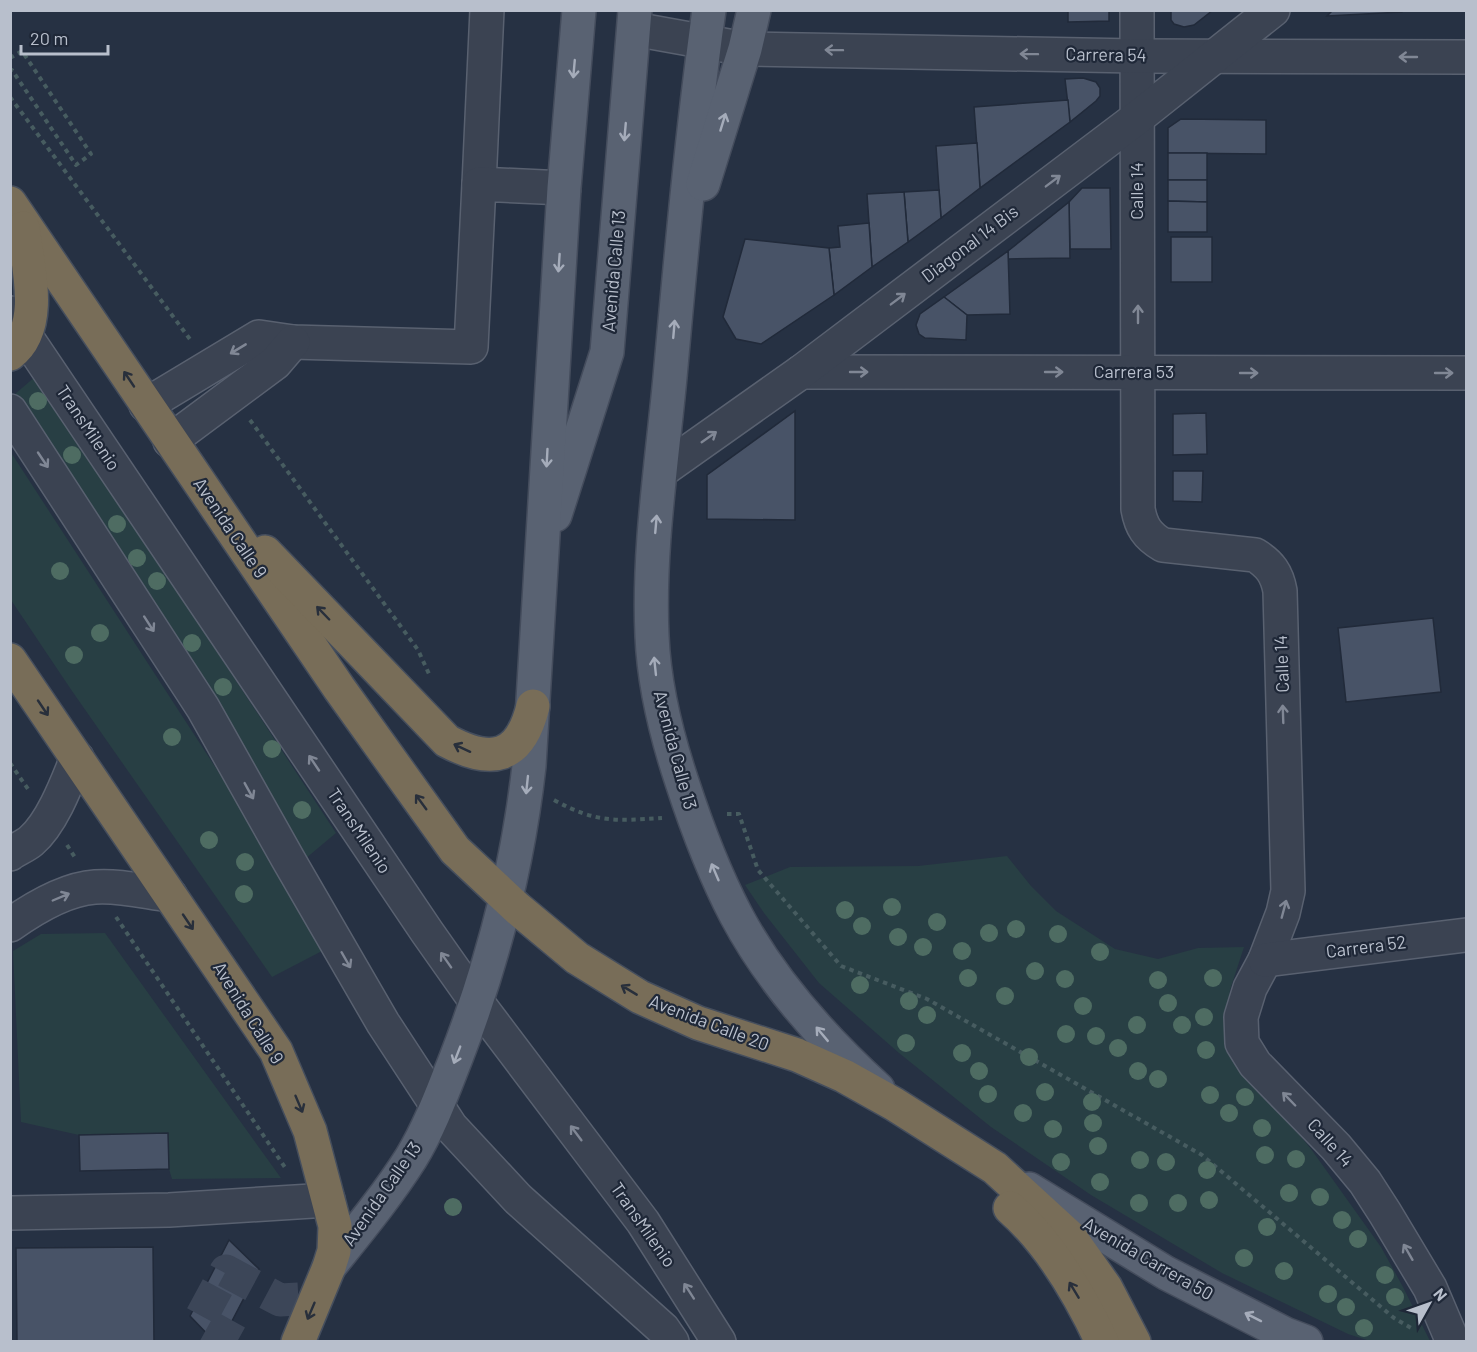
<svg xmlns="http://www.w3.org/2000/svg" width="1477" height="1352" font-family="Barlow,sans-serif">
  <rect width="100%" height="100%" fill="#263143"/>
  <!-- green -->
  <g fill="#283f44">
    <polygon points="36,376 336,833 305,859 198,670 15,394"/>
    <polygon points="10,451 238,802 322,951 272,977 72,691 11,600"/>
    <polygon points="1007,856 1031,886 1056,911 1115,949 1158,959 1198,948 1244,947 1230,990 1227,1019 1272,1101 1311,1149 1381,1247 1403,1287 1430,1341 1370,1341 1348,1334 1222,1273 1091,1195 991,1127 899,1053 819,983 764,913 745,885 790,867 918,866"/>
    <polygon points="105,933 281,1178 172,1179 169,1169 167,1133 79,1135 21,1122 13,951 41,934"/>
  </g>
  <!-- building -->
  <g fill="#485367" stroke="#212a3a" stroke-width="1.5">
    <polygon points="1068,10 1109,10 1109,21 1068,22"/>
    <polygon points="1171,10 1213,10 1194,25 1184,27 1174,24 1171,20"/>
    <polygon points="1333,10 1402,10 1402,12 1327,16"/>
    <polygon points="1083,78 1096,82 1100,88 1100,96 1096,101 1070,122 1065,79"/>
    <polygon points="1068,100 1070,122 980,188 974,107"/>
    <polygon points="1181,119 1266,120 1266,154 1168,153 1168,128"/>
    <polygon points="977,143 980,188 941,218 936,146"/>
    <rect x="1168" y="153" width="39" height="27"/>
    <polygon points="1168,180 1207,180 1207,202 1168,201"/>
    <polygon points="1082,188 1110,188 1111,249 1070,249 1069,202"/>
    <polygon points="939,190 941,218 908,242 904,192"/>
    <polygon points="904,192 908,242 872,267 867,194"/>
    <polygon points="1168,201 1207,202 1207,232 1168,232"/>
    <polygon points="1069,202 1070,258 1008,259 1008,251"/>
    <polygon points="869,223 872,267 834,295 829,248 840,247 838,226"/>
    <rect x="1171" y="237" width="41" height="45"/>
    <polygon points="745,239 829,248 834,295 761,344 736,339 723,317"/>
    <polygon points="1008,251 1010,314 967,315 944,297"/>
    <polygon points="944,297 967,315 966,340 925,338 919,334 916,325 920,314"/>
    <polygon points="795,411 795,520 707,519 707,475"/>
    <polygon points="1206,413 1207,454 1173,455 1173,414"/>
    <polygon points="1173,471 1203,471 1202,502 1173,501"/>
    <polygon points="1433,618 1441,692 1346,702 1338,628"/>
    <polygon points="168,1133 169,1169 80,1171 79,1135"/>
    <polygon points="229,1240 259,1269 221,1342 215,1342 190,1316"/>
    <polygon points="153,1247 154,1342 17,1342 16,1248"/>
  </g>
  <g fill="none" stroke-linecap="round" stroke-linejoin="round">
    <!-- minor-tunnel -->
    <polyline stroke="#3c4658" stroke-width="33" stroke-dasharray="33 16" stroke-linecap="butt" points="237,1342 199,1321 226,1271 280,1300 317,1298"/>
    <!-- minor casing -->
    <g stroke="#596170" stroke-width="36">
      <g id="minor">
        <path d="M1137,10L1138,509C1141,526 1147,536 1163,545L1255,555C1270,564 1277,574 1280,591L1288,891L1283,913L1265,960L1250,988L1241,1017L1242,1043L1255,1064L1336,1147L1365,1182L1385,1213L1430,1288L1453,1342"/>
        <polyline points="634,29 745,49 1136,56 1466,57"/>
        <polyline points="479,184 487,10"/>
        <polyline points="10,313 427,932 470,993 643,1222 719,1342"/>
        <polyline points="801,372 1466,373"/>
        <polyline points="146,405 259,337 293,342 471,347 479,184 564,188"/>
        <polyline points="10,411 203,708 288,859 383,1023 451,1127 518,1199 663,1329 672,1342"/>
        <polyline points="170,441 275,363 293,342"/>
        <polyline points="661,471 801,372 1137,118 1273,10"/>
        <path d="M10,854C17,849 25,846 31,841C52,823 67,783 77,758"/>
        <path d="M10,925C34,908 65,889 95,887C119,885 146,892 170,895"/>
        <polyline points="1265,960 1466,935"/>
        <polyline points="10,1213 169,1210 328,1200"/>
      </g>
    </g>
    <!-- major casing -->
    <g stroke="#444c5c" stroke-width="36">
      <g id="major">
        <path d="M709,10C692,132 681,255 670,377C662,463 648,550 652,636C654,686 666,734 682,782C697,828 714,873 736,915C771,981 823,1039 878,1089"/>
        <polyline points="703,184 745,49 754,10"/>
        <polyline points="555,515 607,352 635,10"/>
        <polyline points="1029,1189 1166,1273 1285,1334 1306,1342"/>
        <path d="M329,1267C357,1232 387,1196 411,1158C430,1127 443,1091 456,1058C492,965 518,865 529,766L564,188L579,10"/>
      </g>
    </g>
    <!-- highway casing -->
    <g stroke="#454e5d" stroke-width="36">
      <g id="highway">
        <polyline points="10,203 339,688 455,850 517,908 577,958 640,997 698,1023 797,1055 844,1076 894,1104 995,1168 1070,1237 1106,1288 1134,1342"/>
        <path d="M10,354C45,328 28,265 23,228"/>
        <path d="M265,552L447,741C492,765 520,759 533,706"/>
        <polyline points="10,660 276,1051 310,1131 335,1226 334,1251 329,1267 298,1342"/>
        <path d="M1010,1208C1049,1242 1080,1295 1102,1342"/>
      </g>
    </g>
    <!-- path -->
    <g stroke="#475c60" stroke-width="4" stroke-dasharray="4.5 4.5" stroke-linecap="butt">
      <polyline points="10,58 22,51 91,154 76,165 12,70 10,71"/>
      <polyline points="10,97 192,342"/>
      <polyline points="250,420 418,650 430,676"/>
      <polyline points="10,763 30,792"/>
      <path d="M554,800C596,823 616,821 662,818"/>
      <polyline points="727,814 739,814 758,870 841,966 927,999 1202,1155 1394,1318 1413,1329"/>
      <polyline points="67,845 76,859"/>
      <polyline points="116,917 286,1169"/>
    </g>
    <!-- minor -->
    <use href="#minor" stroke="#3b4352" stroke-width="33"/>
    <!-- major -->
    <use href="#major" stroke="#596272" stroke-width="33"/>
    <!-- highway -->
    <use href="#highway" stroke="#786d58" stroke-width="33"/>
  </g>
  <!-- trees -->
  <g fill="#4e6c62">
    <circle cx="38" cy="401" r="9"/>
    <circle cx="72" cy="455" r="9"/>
    <circle cx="117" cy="524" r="9"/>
    <circle cx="137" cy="558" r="9"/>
    <circle cx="60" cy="571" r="9"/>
    <circle cx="157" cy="581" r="9"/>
    <circle cx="100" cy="633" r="9"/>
    <circle cx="192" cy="643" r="9"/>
    <circle cx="74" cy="655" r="9"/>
    <circle cx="223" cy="687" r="9"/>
    <circle cx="172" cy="737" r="9"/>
    <circle cx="272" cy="749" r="9"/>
    <circle cx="302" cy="810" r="9"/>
    <circle cx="209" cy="840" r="9"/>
    <circle cx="245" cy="862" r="9"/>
    <circle cx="244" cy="894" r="9"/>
    <circle cx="892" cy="907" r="9"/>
    <circle cx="845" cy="910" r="9"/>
    <circle cx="937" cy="922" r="9"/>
    <circle cx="862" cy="926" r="9"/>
    <circle cx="1016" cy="929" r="9"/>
    <circle cx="989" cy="933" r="9"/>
    <circle cx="1058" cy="934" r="9"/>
    <circle cx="898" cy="937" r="9"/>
    <circle cx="923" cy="947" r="9"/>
    <circle cx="962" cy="951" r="9"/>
    <circle cx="1100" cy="952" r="9"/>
    <circle cx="1035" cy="971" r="9"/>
    <circle cx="968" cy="978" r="9"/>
    <circle cx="1213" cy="978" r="9"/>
    <circle cx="1065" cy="979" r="9"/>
    <circle cx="1158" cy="980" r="9"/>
    <circle cx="860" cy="985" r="9"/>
    <circle cx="1005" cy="996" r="9"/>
    <circle cx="909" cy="1001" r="9"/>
    <circle cx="1168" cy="1003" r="9"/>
    <circle cx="1083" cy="1006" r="9"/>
    <circle cx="927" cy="1015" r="9"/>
    <circle cx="1204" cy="1017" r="9"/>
    <circle cx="1137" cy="1025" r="9"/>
    <circle cx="1182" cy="1025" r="9"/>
    <circle cx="1066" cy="1034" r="9"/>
    <circle cx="1096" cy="1036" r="9"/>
    <circle cx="906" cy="1043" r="9"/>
    <circle cx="1118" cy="1048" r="9"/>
    <circle cx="1206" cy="1050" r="9"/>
    <circle cx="962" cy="1053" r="9"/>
    <circle cx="1029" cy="1057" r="9"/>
    <circle cx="979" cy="1071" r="9"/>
    <circle cx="1138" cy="1071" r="9"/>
    <circle cx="1158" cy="1079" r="9"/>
    <circle cx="1045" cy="1092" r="9"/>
    <circle cx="988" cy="1094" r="9"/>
    <circle cx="1210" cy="1095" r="9"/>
    <circle cx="1245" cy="1097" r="9"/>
    <circle cx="1092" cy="1102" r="9"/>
    <circle cx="1023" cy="1113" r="9"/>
    <circle cx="1229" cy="1113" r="9"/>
    <circle cx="1093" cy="1123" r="9"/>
    <circle cx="1262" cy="1128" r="9"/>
    <circle cx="1053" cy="1129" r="9"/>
    <circle cx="1098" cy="1146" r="9"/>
    <circle cx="1265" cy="1155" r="9"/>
    <circle cx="1296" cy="1159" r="9"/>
    <circle cx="1140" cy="1160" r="9"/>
    <circle cx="1061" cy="1162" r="9"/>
    <circle cx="1166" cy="1162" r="9"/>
    <circle cx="1207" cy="1170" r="9"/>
    <circle cx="1100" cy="1182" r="9"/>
    <circle cx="1289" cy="1193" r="9"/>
    <circle cx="1320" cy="1197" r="9"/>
    <circle cx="1209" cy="1200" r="9"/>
    <circle cx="1139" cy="1203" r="9"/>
    <circle cx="1178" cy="1203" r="9"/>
    <circle cx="453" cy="1207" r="9"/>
    <circle cx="1342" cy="1220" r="9"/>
    <circle cx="1267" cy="1227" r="9"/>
    <circle cx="1358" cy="1239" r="9"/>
    <circle cx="1244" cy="1258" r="9"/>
    <circle cx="1284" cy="1271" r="9"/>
    <circle cx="1385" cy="1275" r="9"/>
    <circle cx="1328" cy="1294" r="9"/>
    <circle cx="1395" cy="1297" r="9"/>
    <circle cx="1346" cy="1307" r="9"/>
    <circle cx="1364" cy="1328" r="9"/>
  </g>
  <!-- one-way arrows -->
  <defs><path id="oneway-shaft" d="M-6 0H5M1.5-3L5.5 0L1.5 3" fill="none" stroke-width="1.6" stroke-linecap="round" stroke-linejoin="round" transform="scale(1.5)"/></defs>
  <g stroke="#808795">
    <use href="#oneway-shaft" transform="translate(834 50) rotate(-179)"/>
    <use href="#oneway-shaft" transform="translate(1029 54) rotate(-179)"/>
    <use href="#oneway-shaft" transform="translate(1408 57) rotate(-180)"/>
    <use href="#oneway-shaft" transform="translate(1053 181) rotate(-37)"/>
    <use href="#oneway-shaft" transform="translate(898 299) rotate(-37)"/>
    <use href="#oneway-shaft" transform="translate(1138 314) rotate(-90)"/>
    <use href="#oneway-shaft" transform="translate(238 349) rotate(149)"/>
    <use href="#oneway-shaft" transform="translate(859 372)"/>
    <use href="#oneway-shaft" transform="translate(1054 372)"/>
    <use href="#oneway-shaft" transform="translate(1249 373)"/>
    <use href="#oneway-shaft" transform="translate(1444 373)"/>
    <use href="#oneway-shaft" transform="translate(709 437) rotate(-35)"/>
    <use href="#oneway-shaft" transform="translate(43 460) rotate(56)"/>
    <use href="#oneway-shaft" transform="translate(149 624) rotate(57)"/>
    <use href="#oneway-shaft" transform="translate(1283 714) rotate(-92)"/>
    <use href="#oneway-shaft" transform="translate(314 763) rotate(-124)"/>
    <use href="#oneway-shaft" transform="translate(249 791) rotate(61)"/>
    <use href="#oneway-shaft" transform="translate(61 897) rotate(-23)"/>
    <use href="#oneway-shaft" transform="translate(1284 909) rotate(-75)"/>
    <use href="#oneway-shaft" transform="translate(346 960) rotate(60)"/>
    <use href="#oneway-shaft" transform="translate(446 960) rotate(-125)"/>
    <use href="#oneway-shaft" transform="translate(1289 1099) rotate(-134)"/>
    <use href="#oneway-shaft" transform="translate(576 1133) rotate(-127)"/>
    <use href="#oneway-shaft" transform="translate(1408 1252) rotate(-120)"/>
    <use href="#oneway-shaft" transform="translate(689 1291) rotate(-123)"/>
  </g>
  <g stroke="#a5acba">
    <use href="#oneway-shaft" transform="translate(574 69) rotate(95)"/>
    <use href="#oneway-shaft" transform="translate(723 122) rotate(-73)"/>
    <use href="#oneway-shaft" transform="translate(625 132) rotate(95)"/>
    <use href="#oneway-shaft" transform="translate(559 263) rotate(94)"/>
    <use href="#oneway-shaft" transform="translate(674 329) rotate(-85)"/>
    <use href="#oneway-shaft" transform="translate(547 458) rotate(93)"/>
    <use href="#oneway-shaft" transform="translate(656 524) rotate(-85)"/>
    <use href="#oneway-shaft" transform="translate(655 666) rotate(-96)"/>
    <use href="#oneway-shaft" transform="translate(527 785) rotate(96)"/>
    <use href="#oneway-shaft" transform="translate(715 872) rotate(-113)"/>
    <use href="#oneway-shaft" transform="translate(822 1034) rotate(-130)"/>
    <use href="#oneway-shaft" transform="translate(457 1055) rotate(111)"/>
    <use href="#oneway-shaft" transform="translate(1253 1317) rotate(-153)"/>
  </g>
  <g stroke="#282f3b">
    <use href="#oneway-shaft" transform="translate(129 379) rotate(-124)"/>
    <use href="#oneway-shaft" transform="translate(323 613) rotate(-134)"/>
    <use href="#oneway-shaft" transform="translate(43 708) rotate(56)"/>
    <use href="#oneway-shaft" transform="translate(462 748) rotate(-155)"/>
    <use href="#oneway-shaft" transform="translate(421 802) rotate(-126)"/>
    <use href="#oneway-shaft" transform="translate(188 922) rotate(56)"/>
    <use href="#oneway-shaft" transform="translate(629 990) rotate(-149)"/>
    <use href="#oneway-shaft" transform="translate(299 1104) rotate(67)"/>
    <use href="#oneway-shaft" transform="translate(1074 1290) rotate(-121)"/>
    <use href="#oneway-shaft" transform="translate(311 1311) rotate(113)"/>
  </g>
  <g text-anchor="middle" stroke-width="4.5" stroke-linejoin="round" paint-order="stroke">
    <!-- street labels -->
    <g font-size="18" fill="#b8bfcc" stroke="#1f2838">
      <text transform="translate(1106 55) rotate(1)" y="6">Carrera 54</text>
      <text transform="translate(1137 191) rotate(-90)" y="6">Calle 14</text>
      <text transform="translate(970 244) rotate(-37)" y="6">Diagonal 14 Bis</text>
      <text transform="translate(614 271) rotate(-85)" y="6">Avenida Calle 13</text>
      <text x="1134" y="378">Carrera 53</text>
      <text transform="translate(88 428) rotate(56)" y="6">TransMilenio</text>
      <text transform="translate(230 528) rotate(56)" y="6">Avenida Calle 9</text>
      <text transform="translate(1282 664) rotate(-92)" y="6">Calle 14</text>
      <text transform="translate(675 750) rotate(75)" y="6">Avenida Calle 13</text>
      <text transform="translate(359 831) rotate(56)" y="6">TransMilenio</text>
      <text transform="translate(1366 947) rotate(-7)" y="6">Carrera 52</text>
      <text transform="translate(248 1013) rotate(58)" y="6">Avenida Calle 9</text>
      <text transform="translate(709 1023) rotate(21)" y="6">Avenida Calle 20</text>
      <text transform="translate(1330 1143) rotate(48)" y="6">Calle 14</text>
      <text transform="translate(382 1194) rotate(-55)" y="6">Avenida Calle 13</text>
      <text transform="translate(643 1225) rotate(55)" y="6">TransMilenio</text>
      <text transform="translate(1148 1259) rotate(30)" y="6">Avenida Carrera 50</text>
    </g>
  </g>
  <!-- border -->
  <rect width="1477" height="1352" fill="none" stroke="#b8bfcc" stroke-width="24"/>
  <!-- north arrow -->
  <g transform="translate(1429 1304) rotate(50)" stroke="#1f2838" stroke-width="4.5" paint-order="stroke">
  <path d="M0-4.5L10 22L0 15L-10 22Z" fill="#b8bfcc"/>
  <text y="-9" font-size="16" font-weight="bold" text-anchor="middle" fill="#b8bfcc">N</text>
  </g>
  <!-- scale -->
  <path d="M21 45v9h87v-9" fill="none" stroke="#b8bfcc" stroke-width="3"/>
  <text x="30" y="45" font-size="18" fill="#b8bfcc" stroke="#1f2838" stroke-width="4.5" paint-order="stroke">20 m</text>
</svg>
